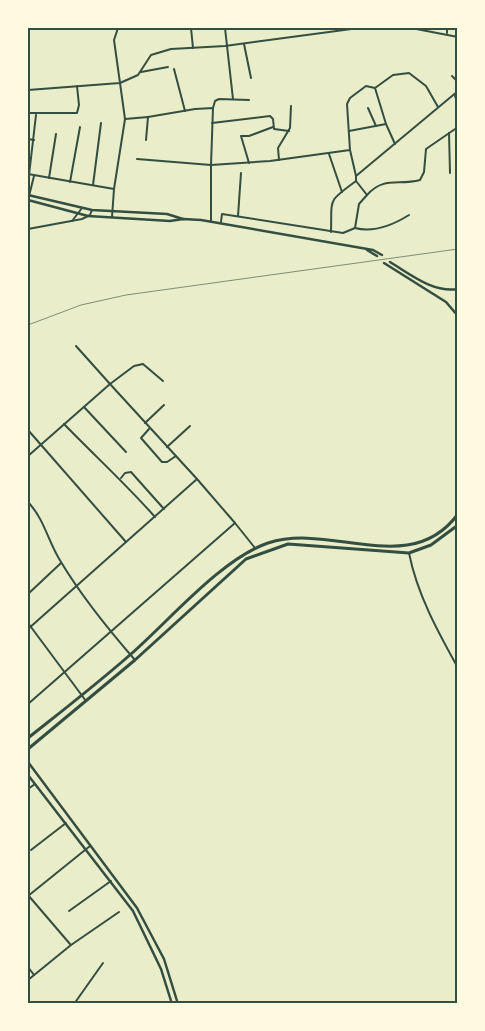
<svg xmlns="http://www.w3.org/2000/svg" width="485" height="1031" font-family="'Work Sans',sans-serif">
  <rect width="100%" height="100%" fill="#e9edc9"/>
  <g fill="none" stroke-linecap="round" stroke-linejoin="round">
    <!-- minor -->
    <g stroke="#344e41" stroke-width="2">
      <polyline points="191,28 193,48"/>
      <polyline points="225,28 233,99"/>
      <polyline points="411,28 458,37"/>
      <polyline points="447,33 447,28"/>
      <polyline points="244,44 251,78"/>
      <polyline points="174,69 185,111"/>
      <polyline points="141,72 168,67"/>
      <polyline points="452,76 458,82"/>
      <polyline points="375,88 393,75 409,73 426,86 438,107"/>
      <polyline points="28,90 120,83 114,40 118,28"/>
      <polyline points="455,96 458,103"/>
      <polyline points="213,108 215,101 219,99 249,100"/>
      <polyline points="368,108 376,126"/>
      <polyline points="28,113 77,113 79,105 77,86"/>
      <polyline points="125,119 148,117 146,140"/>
      <polyline points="212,123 270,116 273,119 274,129 289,131"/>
      <polyline points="349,131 386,124"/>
      <polyline points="449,133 450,173"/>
      <polyline points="28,139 34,140"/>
      <polyline points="350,150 347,104 350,98 366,86 375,88 386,124 395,144"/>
      <polyline points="329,154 342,192"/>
      <polyline points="137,159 211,165 213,108 195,109 148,117"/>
      <polyline points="279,160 278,148 290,128 291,106"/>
      <polyline points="249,163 241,136 249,136 273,127"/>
      <polyline points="28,174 114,189"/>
      <polyline points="29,175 36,115"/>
      <path d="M356,176V181L367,195C384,176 398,186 420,180L424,172L426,149L458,127"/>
      <polyline points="49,178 56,134"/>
      <polyline points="70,182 80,127"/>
      <polyline points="93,185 101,123"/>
      <polyline points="28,200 34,176"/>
      <polyline points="238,216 241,173"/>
      <polyline points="112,217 114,189 125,119 120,83 138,75 151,55 171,49 225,46 359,28"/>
      <polyline points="72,221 82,208"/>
      <polyline points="211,221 211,165 270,161 350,150 356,176 458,91"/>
      <polyline points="221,222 222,214 343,233 355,228 359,204 367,195"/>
      <path d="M355,228C374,233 393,225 409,215"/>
      <polyline points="28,229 82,219 90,215 92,210"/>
      <path d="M331,232C332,198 327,202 356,181"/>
      <polyline points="76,346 110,384 134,366 143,364 163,381"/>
      <polyline points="84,407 126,452"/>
      <polyline points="145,423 164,405"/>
      <path d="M64,424C95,456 126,484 155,517"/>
      <polyline points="149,429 141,438 162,462 167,462 176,456"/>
      <polyline points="28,430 126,542"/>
      <polyline points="167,447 190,426"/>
      <polyline points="28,456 110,384 197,479 28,629"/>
      <polyline points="121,478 125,473 131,472 164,509"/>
      <path d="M28,502C45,520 48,542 61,562C82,597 108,629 135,660"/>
      <polyline points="235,523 255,548"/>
      <path d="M409,553C417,594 438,632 458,668"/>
      <polyline points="28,594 61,563"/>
      <polyline points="28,623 86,701"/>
      <polyline points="28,704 235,523 197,479"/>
      <polyline points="28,789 35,784"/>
      <polyline points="31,850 66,823"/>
      <polyline points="28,895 70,944"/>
      <polyline points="28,896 90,846"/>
      <polyline points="69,911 111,881"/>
      <polyline points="28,967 34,975"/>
      <polyline points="28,980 71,945 119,912"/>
      <polyline points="74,1004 103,963"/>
    </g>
    <!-- secondary -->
    <g stroke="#344e41" stroke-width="2.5">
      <polyline points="28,195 92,210 167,214 183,219"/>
      <polyline points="28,200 88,216 170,221 183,219 201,220 373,250 382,255"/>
      <polyline points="367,250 377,256"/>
      <path d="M390,262C410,274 433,293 458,289"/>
      <polyline points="384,263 446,302 458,316"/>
      <polyline points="28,762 137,908 164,959 178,1004"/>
      <polyline points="28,775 133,911 161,969 172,1004"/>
    </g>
    <!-- trunk -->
    <g stroke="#344e41" stroke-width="3">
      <path d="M28,738C62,711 97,684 131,654C169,621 221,559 268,543C332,522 410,579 458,514"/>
      <polyline points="28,749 135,660 246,559 288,544 409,553 431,545 458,525"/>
    </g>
    <!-- rail -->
    <polyline stroke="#7c8e77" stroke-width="1" points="28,325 81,305 126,295 458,249"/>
  </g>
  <!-- border -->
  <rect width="485" height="1031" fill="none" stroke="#fefae0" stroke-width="58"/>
  <rect x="29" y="29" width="427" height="973" fill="none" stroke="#344e41" stroke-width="2"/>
</svg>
